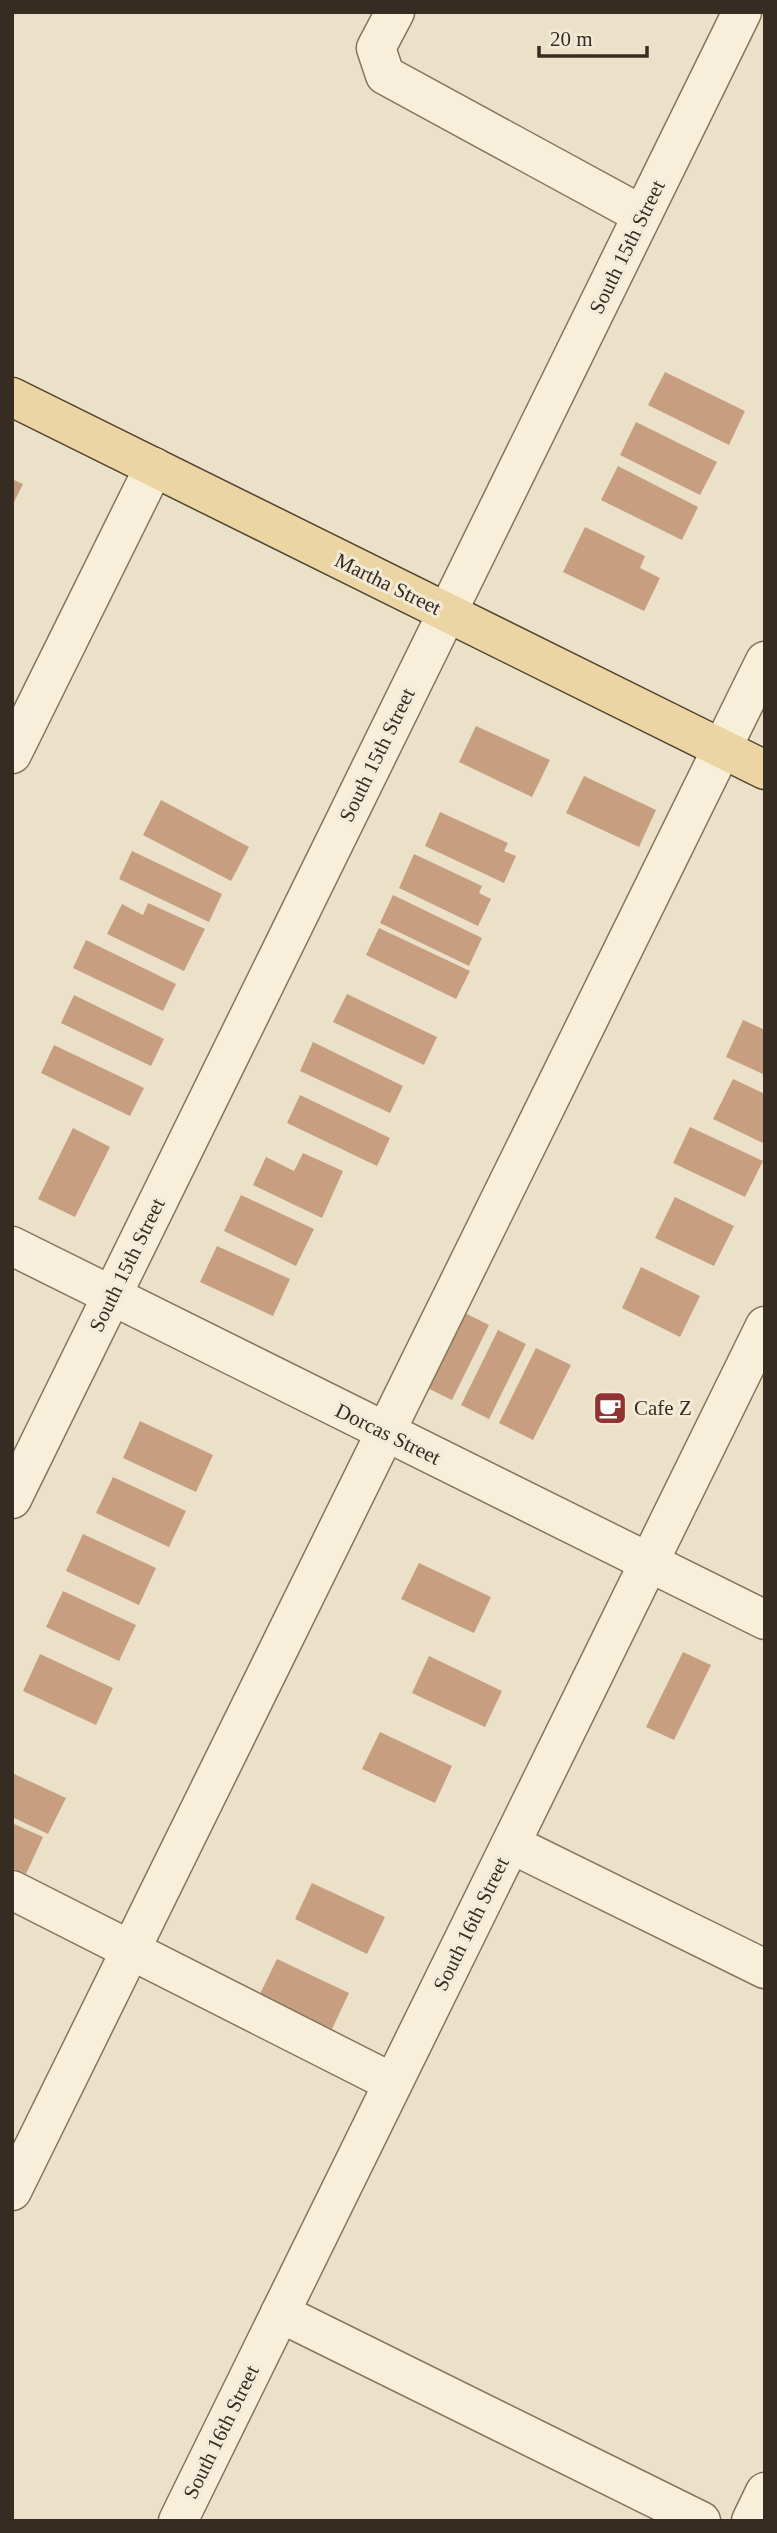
<svg xmlns="http://www.w3.org/2000/svg" width="777" height="2533" font-family="'Times New Roman',serif">
  <rect width="100%" height="100%" fill="#ebe1c8"/>
  <!-- building -->
  <g fill="#c79f80">
    <polygon points="665,372 745,411 729,445 648,405"/>
    <polygon points="636,422 717,462 700,495 620,455"/>
    <polygon points="618,466 698,507 682,540 601,500"/>
    <polygon points="12,479 23,484 12,506"/>
    <polygon points="585,527 645,556 640,568 660,578 644,611 563,572"/>
    <polygon points="476,726 550,760 532,797 459,762"/>
    <polygon points="584,776 656,810 639,847 566,813"/>
    <polygon points="161,800 249,847 231,881 143,835"/>
    <polygon points="440,812 508,843 504,851 516,856 504,883 425,846"/>
    <polygon points="132,851 222,894 209,922 119,879"/>
    <polygon points="414,854 482,886 479,893 491,899 478,926 399,888"/>
    <polygon points="393,895 482,938 469,966 380,923"/>
    <polygon points="148,903 205,929 184,971 107,934 122,904 143,915"/>
    <polygon points="379,928 470,971 456,999 366,955"/>
    <polygon points="86,940 176,984 163,1011 73,968"/>
    <polygon points="347,994 437,1037 424,1065 333,1022"/>
    <polygon points="74,995 164,1039 151,1066 61,1023"/>
    <polygon points="743,1020 765,1030 765,1075 726,1057"/>
    <polygon points="313,1042 403,1086 390,1113 300,1071"/>
    <polygon points="54,1045 144,1088 130,1116 41,1073"/>
    <polygon points="733,1079 765,1094 765,1144 713,1119"/>
    <polygon points="300,1095 390,1138 377,1166 287,1123"/>
    <polygon points="690,1127 763,1161 745,1197 673,1163"/>
    <polygon points="73,1128 110,1147 75,1217 38,1199"/>
    <polygon points="303,1153 343,1171 322,1218 253,1185 266,1157 294,1171"/>
    <polygon points="241,1195 314,1229 296,1266 224,1231"/>
    <polygon points="675,1197 734,1226 714,1266 655,1238"/>
    <polygon points="217,1246 290,1279 273,1316 200,1282"/>
    <polygon points="641,1267 700,1296 680,1337 622,1308"/>
    <polygon points="461,1311 489,1325 452,1400 423,1386"/>
    <polygon points="498,1330 526,1344 489,1419 461,1405"/>
    <polygon points="536,1348 571,1365 533,1440 499,1423"/>
    <polygon points="140,1421 213,1455 196,1492 123,1458"/>
    <polygon points="113,1477 186,1511 169,1547 96,1513"/>
    <polygon points="83,1534 156,1568 139,1605 66,1571"/>
    <polygon points="419,1563 491,1597 474,1633 401,1599"/>
    <polygon points="63,1591 136,1625 119,1661 46,1627"/>
    <polygon points="683,1652 711,1665 674,1740 646,1727"/>
    <polygon points="40,1654 113,1688 96,1725 23,1691"/>
    <polygon points="429,1656 502,1691 485,1727 412,1693"/>
    <polygon points="380,1732 452,1766 435,1803 362,1769"/>
    <polygon points="12,1773 66,1798 48,1834 12,1817"/>
    <polygon points="12,1823 43,1837 26,1874 12,1868"/>
    <polygon points="312,1883 385,1917 367,1954 295,1919"/>
    <polygon points="277,1959 349,1993 332,2029 259,1996"/>
  </g>
  <g fill="none" stroke-linecap="round" stroke-linejoin="round">
    <!-- minor casing -->
    <g stroke="#86745e" stroke-width="41">
      <g id="minor">
        <polyline points="395,12 376,48 385,75 642,215"/>
        <polyline points="12,754 154,467"/>
        <polyline points="12,1246 765,1620"/>
        <polyline points="12,1499 742,12"/>
        <polyline points="511,1844 765,1969"/>
        <polyline points="12,1890 393,2083"/>
        <polyline points="12,2191 765,661"/>
        <polyline points="280,2313 701,2521"/>
        <polyline points="178,2521 765,1326"/>
        <polyline points="751,2521 765,2492"/>
      </g>
    </g>
    <!-- major casing -->
    <g stroke="#544232" stroke-width="41">
      <polyline id="major" points="12,397 765,770"/>
    </g>
    <!-- minor -->
    <use href="#minor" stroke="#f7efda" stroke-width="38"/>
    <!-- major -->
    <use href="#major" stroke="#ebd6a3" stroke-width="38"/>
  </g>
  <!-- icons -->
  <defs>
    <g id="cafe-square" transform="scale(1.75)"><rect x="-9" y="-9" width="18" height="18" rx="4" fill="#913332" stroke="#f3ebd7"/><path d="M-5.5-4.5H6V0H3Q3 3.5 0 3.5H-2.5Q-5.5 3.5-5.5 0ZM3-3.2v2h1.7v-2ZM-6 4.5H4V6H-6Z" fill="#fff"/></g>
  </defs>
  <g fill-rule="evenodd">
    <use href="#cafe-square" x="610" y="1408"/>
  </g>
  <g text-anchor="middle" stroke-width="6" stroke-linejoin="round" paint-order="stroke">
    <!-- street labels -->
    <g font-size="21" fill="#372c21" stroke="#f3ebd7">
      <text transform="translate(627 247) rotate(-64)" y="7">South 15th Street</text>
      <text transform="translate(388 584) rotate(26)" y="7">Martha Street</text>
      <text transform="translate(377 755) rotate(-64)" y="7">South 15th Street</text>
      <text transform="translate(127 1265) rotate(-64)" y="7">South 15th Street</text>
      <text transform="translate(388 1434) rotate(26)" y="7">Dorcas Street</text>
      <text transform="translate(471 1924) rotate(-64)" y="7">South 16th Street</text>
      <text transform="translate(221 2432) rotate(-64)" y="7">South 16th Street</text>
    </g>
    <!-- poi labels -->
    <g font-size="21" fill="#372c21" stroke="#f3ebd7" text-anchor="start">
      <text x="634" y="1415">Cafe Z</text>
    </g>
  </g>
  <!-- border -->
  <rect width="777" height="2533" fill="none" stroke="#372c21" stroke-width="28"/>
  <!-- scale -->
  <path d="M539 46v10h108v-10" fill="none" stroke="#372c21" stroke-width="3.5"/>
  <text x="550" y="46" font-size="21" fill="#372c21" stroke="#f3ebd7" stroke-width="5" paint-order="stroke">20 m</text>
</svg>
